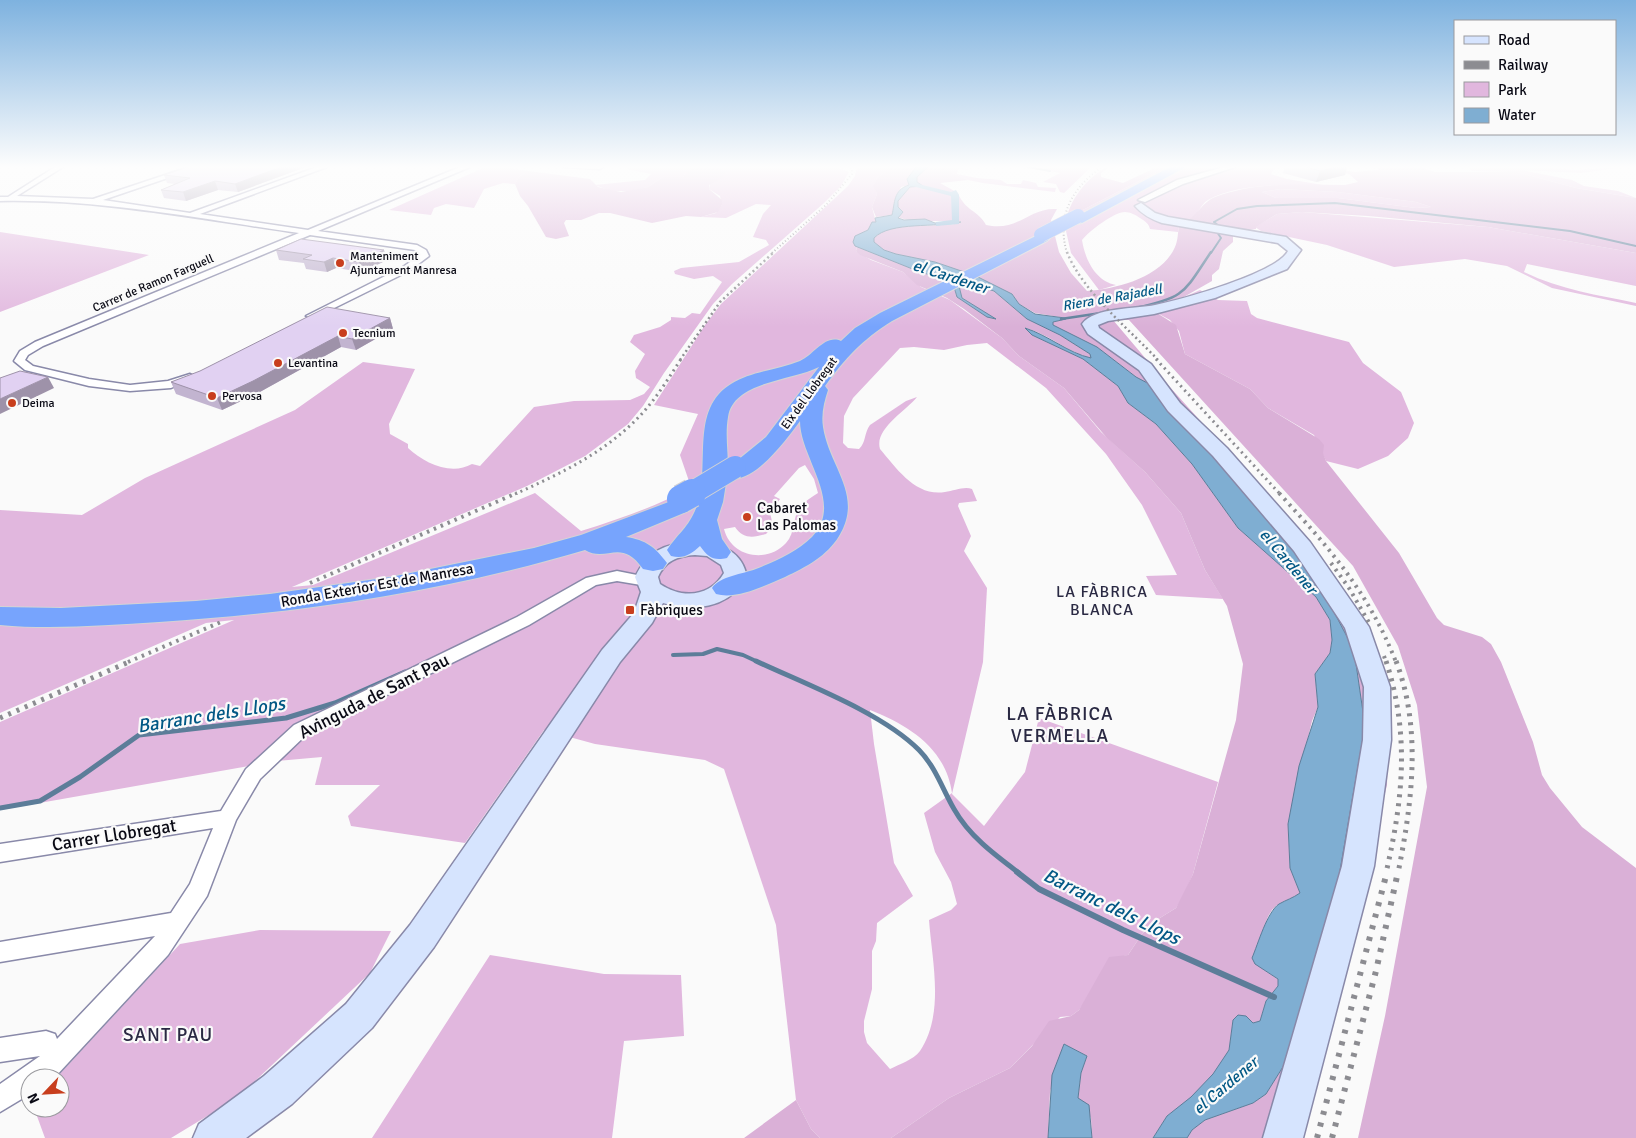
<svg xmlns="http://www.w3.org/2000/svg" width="1636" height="1138" font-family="Signika,sans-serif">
  <rect width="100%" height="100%" fill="#fafafa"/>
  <!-- green -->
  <g fill="#e1b7de" fill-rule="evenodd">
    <polygon points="501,167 528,171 519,177 515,184 503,183 484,189 474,208 446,204 434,208 431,215 389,210 483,168"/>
    <polygon points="631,167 696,167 686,172 683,177 663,177 648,187 631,191 611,191 595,185 645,180 651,174 627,169"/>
    <path d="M718,167H836L849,172L841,186L824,203L732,284L713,304L664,373L643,406L628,424L585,456L527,486L292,587L313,585L535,493L581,531C619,519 656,507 691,487L680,455L698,414L654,405L705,325L721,304L848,186L855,176L857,167H891L877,178L874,185L877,194L872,207L876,222L868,230L855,236L853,242L857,247L856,251L871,260L903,272L921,287L950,300L1002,338L1019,356L1064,388L1101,432L1145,472L1181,513L1205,570L1223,599L1156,595L1146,576L1177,575L1142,505L1106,454L1046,388L987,343L967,345L944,350L914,347L900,348L853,398L844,416L843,443L848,448L859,449C866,443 864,433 870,425L906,401L917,397C906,411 874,429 880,449C897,469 916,497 945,492C954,491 964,486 972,489L977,501L959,503L958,506L971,536L964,551L987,588L983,662L952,794L984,826L1025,772L1039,718L1218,782L1193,874L1182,899L1176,908L1155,921L1142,934L1128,955L1119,957L1079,1010L1071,1016L1060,1017L1010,1068L949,1098L891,1138H820L811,1129L796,1100L776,925L724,769L705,760L595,744L544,730L465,843L351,826L348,816L380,785H315L322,757L277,761L0,810V722L234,620L206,623L0,713V510L82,515L145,478L295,410L363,362L415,369L389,424L390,434L408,444V448C424,463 451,476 472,464L480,466L534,407L574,401L630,400L644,394L650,387L636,378L635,371L645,354L630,342L634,335L660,327L671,320V317L685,318L692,313L700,314L722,282L713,276L694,279L675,274L674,271L681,268L739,262L769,245L766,240L753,237L763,214L771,205L756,204L726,218L701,217L716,213L722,205L720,196L709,189L710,184L727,173ZM805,465L814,479L818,493C812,497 805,501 800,507C792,518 796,532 786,543C767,564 731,557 724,529L735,527C743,539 753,538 766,534C773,528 773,522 770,514L780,499L774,496L799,468ZM870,710C909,725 946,749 952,793L924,813L935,852L951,882L957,904L951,910L929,920C932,961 945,1013 920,1051C913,1060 900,1064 890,1069L867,1043L864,1032V1021L872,989V951L876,941L877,923L913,896L894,863L874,744Z"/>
    <polygon points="948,167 976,170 958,169 957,174 977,178 1001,180 1007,184 1021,184 1023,180 1036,183 1038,187 1056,188 1055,192 983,183 968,180 946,170"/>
    <polygon points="1091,167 1064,193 1060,192 1056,184 1043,182 1060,173 1037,168"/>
    <path d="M1166,167H1281L1273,170L1271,174L1287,179L1323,185C1289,185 1239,183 1208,200C1197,207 1200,219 1179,224L1178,232L1150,229C1149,224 1145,221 1140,218C1136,215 1130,212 1125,212C1114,212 1089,231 1082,240C1085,259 1095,281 1116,285L1099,290L1071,253L1066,231L1078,224L1077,213Z"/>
    <polygon points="1467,167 1537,167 1576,170 1624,167 1581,173 1522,170 1572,180 1584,186 1618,191 1636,198 1576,188 1517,172 1472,171"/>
    <polygon points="1280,189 1338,192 1416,202 1431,207 1416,208 1338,198 1276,198 1262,192"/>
    <path d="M1302,212L1488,227L1636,253V286L1527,264L1524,272C1561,290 1598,295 1636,303V306L1552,288L1507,266L1465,259L1394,267L1327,245L1261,231L1255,227L1277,214Z"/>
    <polygon points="0,232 149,255 0,312"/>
    <polygon points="1200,290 1218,300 1247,301 1251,314 1257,318 1349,342 1363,363 1401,392 1414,423 1408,438 1388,456 1358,469 1326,461 1314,435 1268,408 1250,389 1185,354 1179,331 1170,320 1148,308 1182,298"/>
    <polygon points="260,930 391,931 370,973 237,1098 171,1138 45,1138 34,1108 60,1108 60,1078 56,1078 180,944"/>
    <polygon points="490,955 604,974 681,975 684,1036 624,1041 612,1138 372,1138"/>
  </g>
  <!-- forest -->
  <g fill="#dab0d7" fill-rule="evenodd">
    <polygon points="696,167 718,167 727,172 723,177 709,185 709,189 722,200 722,205 718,212 701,217 686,216 652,223 610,213 599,213 581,220 566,220 564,223 569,236 556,239 546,237 528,206 520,196 515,184 519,177 528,171 590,179 598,187 621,192 648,187 663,177 683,177 687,171"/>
    <polygon points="891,167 916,167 907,178 909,185 901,187 892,215 876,217 872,207 877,194 873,186 877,178"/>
    <path d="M928,167H948L946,170L968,180L940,183L958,193C965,211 978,210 986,225C1019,232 1029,207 1057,209L1051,220L1059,252L1071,273L1087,291C1117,289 1162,277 1175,247C1178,241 1178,231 1179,224C1196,220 1200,203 1215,197C1256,181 1302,185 1345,185L1358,182L1349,174L1322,167L1355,172L1379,170L1376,167H1426L1425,169L1435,172H1517L1576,188L1636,198V253L1488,227L1368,216L1302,212L1277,214L1256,227V229L1233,232V242L1223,251L1219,269L1212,275V281L1182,298L1149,308L1176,325L1185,354L1250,389L1268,408L1319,439L1324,445L1323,453L1326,461L1399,553L1437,618L1444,625L1482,637L1491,644L1501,662L1533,742L1542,775L1550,788L1582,827L1636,868V1138H1358L1385,1016L1427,787L1417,705L1398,646L1353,566L1129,320H1113L1168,385L1260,487L1327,570L1357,616L1389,699L1387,785L1300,1138H1187L1192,1130L1205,1120L1253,1103L1266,1094L1296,1046L1337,888L1365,726L1354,650L1314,574L1245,488L1173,415L1158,390L1136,377L1097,347L1053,325V322L1066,319L1065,318L1035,313L1019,304L1012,294L976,276L935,262L896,254L884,250L874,242V238C891,220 935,229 959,223C943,219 912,224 898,217L903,212L898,207V201L910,187H923L917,182V177ZM1280,189L1338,192L1416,202L1431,207L1416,208L1338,198H1276L1262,192Z"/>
    <path d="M1106,167H1109L1101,173V177L1123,183L1157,167H1166L1077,213L1079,224L1066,231C1064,205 1085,180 1106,167Z"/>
    <path d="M857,247L920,272L948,280L953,285L957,297L987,317L984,312L962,298L959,286L967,283L994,291L1027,319L1060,335L1090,354L1092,358C1068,353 1049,334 1025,328L1032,335L1083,359L1118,386L1128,403L1156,424L1192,464L1238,528L1316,597L1330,620L1332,640L1330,653L1315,674L1318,707L1312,721L1288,824L1290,868L1300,893C1293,898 1286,900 1279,904C1259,916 1263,950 1263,969L1278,979V986L1266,1001L1260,1021L1253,1023L1246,1016L1233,1020L1229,1050L1213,1074L1191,1098L1167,1116L1153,1138H1092L1091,1118L1078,1098L1081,1073L1087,1056L1064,1044L1050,1092L1048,1138H891L949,1098L1010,1068L1032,1046L1049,1021L1071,1016L1079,1010L1109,957L1128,955L1142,934L1155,921L1176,908L1193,874L1236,720L1243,664L1227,606L1205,570L1181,513L1145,472L1107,438L1064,388L1019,356L1002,338L964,309L947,298L917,285L903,272L860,255L856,251Z"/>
    <polygon points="796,1100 811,1129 820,1138 744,1138"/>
  </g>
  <!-- water -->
  <g fill="#7faed2" stroke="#5c7d99">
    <path d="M916,167H928L917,177V182L923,186L910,187L898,201V207L903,212L898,218L904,220L925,219L935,223L961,222C937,228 890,221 874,238V242L884,250L896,254L935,262L976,276L1012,294L1019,304L1035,314L1065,318L1066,319L1053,322V325L1097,347L1136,377L1153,386L1245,488L1314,574L1354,650L1365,726L1337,888L1296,1046L1266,1094L1253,1103L1205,1120L1192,1130L1187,1138H1153L1167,1116L1191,1097L1213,1074L1229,1050L1233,1020L1238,1015L1246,1016L1253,1023L1260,1021L1266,1001L1278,986V979L1255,964L1252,958C1258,944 1267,912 1279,904C1286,900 1293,898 1300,893L1290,868L1288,824L1299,766L1318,707L1315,674L1330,653L1332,640L1330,620L1316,597L1238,528L1192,464L1156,424L1128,403L1118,386L1083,359L1032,335L1025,328C1048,335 1068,353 1091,358L1090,354L1060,335L1027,319L994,291L967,283L959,286L962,298L996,319L987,317L957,297L954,287L948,280L920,272L855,246L853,242L855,236L868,230L872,222H876L875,218L892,215C895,203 893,190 909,185L907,179Z"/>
    <polygon points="1064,1044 1087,1056 1081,1073 1078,1098 1089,1105 1092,1138 1048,1138 1052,1075"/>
  </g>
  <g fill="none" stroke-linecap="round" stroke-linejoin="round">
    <!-- stream-far4 -->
    <g stroke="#5c7d99" stroke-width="2">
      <polyline points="1028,167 1050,171"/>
      <polyline points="1211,253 1221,238 1217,232 1220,227 1214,222 1237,209 1257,206 1335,203 1570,231 1636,246"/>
    </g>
    <!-- stream-far3 -->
    <g stroke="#5c7d99" stroke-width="2.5">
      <path d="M1135,308C1186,298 1184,292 1211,252"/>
      <polyline points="1061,319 1101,313"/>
    </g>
    <!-- stream-far2 -->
    <polyline stroke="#5c7d99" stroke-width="4" points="673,655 703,654 717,649 743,655 758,662"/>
    <!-- stream-far1 -->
    <g stroke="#5c7d99" stroke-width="5">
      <path d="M756,661C805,684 881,712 919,750C935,766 943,790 954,809C969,836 995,855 1019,873"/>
      <polyline points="0,808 40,801 80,777 139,735 286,718 335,703 405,672"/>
    </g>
    <!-- stream -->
    <polyline stroke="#5c7d99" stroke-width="6" points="1017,872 1039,889 1123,930 1274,997"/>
    <!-- canal -->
    <polygon fill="#7faed2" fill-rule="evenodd" points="914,183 951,192 956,190 959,195 959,224 936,226 936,222 952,220 951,196 912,186"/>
    <!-- street casing -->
    <g stroke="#8989a9" stroke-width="3">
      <g id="street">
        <path d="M55,167H63L17,196L93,199L189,167H200L103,200L190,213L317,167H327L200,214L308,230L460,167H470L318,231L417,245L426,250L429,256L409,271L314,318L306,316L403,267L420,255L415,250L310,235L43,346L28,355L25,360L33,366L89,379L130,385L168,381L190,374L196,377L171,388L130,391L89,386L25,370L14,361L20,351L35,342L299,233C200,219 101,199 0,201V197H8Z"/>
        <polygon points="563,167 603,167 600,169"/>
        <polygon points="1224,167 1235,167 1183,184 1145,202 1138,200 1177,180"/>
        <polygon points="617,571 652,578 655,581 647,586 617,581 596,585 529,625 306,735 260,779 236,820 207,896 168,955 56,1076 53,1078 30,1078 30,1094 0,1112 0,1084 40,1056 0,1062 0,1038 46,1031 55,1034 57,1039 155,936 0,962 0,942 171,913 190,884 213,828 0,862 0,844 221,811 246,769 294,725 517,617 586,578"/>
      </g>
    </g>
    <!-- secondary casing -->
    <g stroke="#8989a9" stroke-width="3">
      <g id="secondary">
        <path d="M1141,203L1155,213L1168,217L1286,237L1301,250L1287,269L1215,298L1154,314L1108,321L1098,325L1099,328L1151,364L1180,403L1227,448L1310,542L1369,627L1390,687L1391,740L1374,866L1303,1138H1263L1342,866L1363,740L1364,687L1345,628L1294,551L1213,456L1168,411L1139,370L1088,334L1082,324C1094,307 1136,309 1155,305C1181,300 1277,273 1288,251L1278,243L1162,223C1151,219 1143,215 1135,206Z"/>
        <path d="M695,541C717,543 740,549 746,573C743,579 740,588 734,593C715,610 685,610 663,603L652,623L620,662L434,947L372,1028L292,1104L246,1138H193L199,1124L264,1076L346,1004L410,925L602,650L634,613L641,592L635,577C648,550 665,544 695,541ZM695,555L707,556L721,565L724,573C710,597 682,599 660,584L658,577C665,561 677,556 695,555Z"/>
      </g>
    </g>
    <!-- highway casing -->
    <g stroke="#d3d3d5" stroke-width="2">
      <g id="highway">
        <polygon points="1170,167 1186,167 1082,223 1077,224 1070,220"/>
        <path d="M1042,233L1050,238L1047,241L892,321C862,340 846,357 825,386L828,390C824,402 821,414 823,427C829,467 864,495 839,536C827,556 806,567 785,577C766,585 737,600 716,594L712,588C720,576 743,574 756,569C776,561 797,552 812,537C845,503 800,458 800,421C787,439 751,488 727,477L723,502L717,520L722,539L731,552L727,558C713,561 708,557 700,546C690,555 684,559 671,556L667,550C679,532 690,527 698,503C710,464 690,409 731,384C752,371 778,370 800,361C814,355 825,334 841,341L855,328L880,313ZM819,367L766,437L728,468C728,451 725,434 728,417C733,381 792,381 819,367Z"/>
        <path d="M682,497L691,500L695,505L691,510L626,537C646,540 655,547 667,563L663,569L653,571L643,569C621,537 607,563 585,550C447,591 302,613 159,622C106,625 53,630 0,625V607L61,608L196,601L270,594L391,577L534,548L581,535Z"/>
      </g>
    </g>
    <!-- street -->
    <use href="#street" fill="#fff" fill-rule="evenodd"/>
    <!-- secondary -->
    <use href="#secondary" fill="#d6e4fe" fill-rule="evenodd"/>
    <!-- highway -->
    <use href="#highway" fill="#77a4fd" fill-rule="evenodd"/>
    <!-- rail-far5 -->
    <g stroke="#8c8c91" stroke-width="2" stroke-dasharray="1 2.5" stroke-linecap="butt">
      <polyline points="772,253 826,205 852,174 852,167"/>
      <path d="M1067,253C1056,216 1072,188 1102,167"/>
    </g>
    <!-- rail-far4 -->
    <g stroke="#8c8c91" stroke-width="2.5" stroke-dasharray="2 3" stroke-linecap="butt">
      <path d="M1067,252C1082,291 1129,329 1158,360"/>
      <polyline points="680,360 720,302 774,252"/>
    </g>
    <!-- rail-far3 -->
    <g stroke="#8c8c91" stroke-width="3" stroke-dasharray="2 4" stroke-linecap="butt">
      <polyline points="1156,359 1280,494"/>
      <path d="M515,494C562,473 611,450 646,409C659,394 670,376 681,359"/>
    </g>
    <!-- rail-far2 -->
    <g stroke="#8c8c91" stroke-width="4" stroke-dasharray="2.5 5" stroke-linecap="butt">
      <path d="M1279,493C1329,548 1368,591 1396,662"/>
      <polyline points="1331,563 1349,588 1371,626"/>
      <polyline points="310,583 517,493"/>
      <polyline points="1384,656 1386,662"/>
      <polyline points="128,662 221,622"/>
    </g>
    <!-- rail-far1 -->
    <g stroke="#8c8c91" stroke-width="5" stroke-dasharray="3 6" stroke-linecap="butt">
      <path d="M1386,661C1410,735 1403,799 1386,873"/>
      <path d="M1396,661C1422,729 1412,803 1398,873"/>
      <polyline points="0,718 131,661"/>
    </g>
    <!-- rail -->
    <g stroke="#8c8c91" stroke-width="6" stroke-dasharray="4 8" stroke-linecap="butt">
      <polyline points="1317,1138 1387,872"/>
      <polyline points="1332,1138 1376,971 1398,872"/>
    </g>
    <!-- highway-bridge-far2 casing -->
    <g stroke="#d3d3d5" stroke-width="15" stroke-linecap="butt">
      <polyline id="highway-bridge-far2" points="1041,235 1078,216"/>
    </g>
    <!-- highway-bridge-far1 casing -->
    <g stroke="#d3d3d5" stroke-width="24" stroke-linecap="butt">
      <polyline id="highway-bridge-far1" points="690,494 735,467"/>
    </g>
    <!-- highway-bridge casing -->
    <g stroke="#d3d3d5" stroke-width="30" stroke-linecap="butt">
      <polyline id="highway-bridge" points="681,499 692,493"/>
    </g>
    <!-- highway-bridge-far2 -->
    <use href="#highway-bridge-far2" stroke="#77a4fd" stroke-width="14"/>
    <!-- highway-bridge-far1 -->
    <use href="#highway-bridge-far1" stroke="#77a4fd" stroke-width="22"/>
    <!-- highway-bridge -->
    <use href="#highway-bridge" stroke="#77a4fd" stroke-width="28"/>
  </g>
  <!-- wall -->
  <g fill="#c2b4d0">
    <polygon points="188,167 306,167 238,192 218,190 186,201 164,198 161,190 175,184 167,183 164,175"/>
    <polygon points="1285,167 1347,167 1345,175 1316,182 1283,173"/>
    <polygon points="276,250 387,260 362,272 336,268 327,272 306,269 304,263 279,260"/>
    <polygon points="390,318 393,329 356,350 341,347 258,393 222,410 176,394 171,382"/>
  </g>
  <!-- shaded-wall -->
  <g fill="#9e92a9">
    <polygon points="281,167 306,167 238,192 235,184"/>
    <polygon points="1335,167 1347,167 1345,175 1316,182 1320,171"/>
    <polygon points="215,181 218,190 186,201 183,192"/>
    <polygon points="384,250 387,260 362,272 359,262"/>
    <polygon points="333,258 336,268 327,272 324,262"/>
    <polygon points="390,318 393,329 356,350 352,339"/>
    <polygon points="338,336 341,347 258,393 222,410 217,398"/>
    <polygon points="48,377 54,388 0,414 0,399"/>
  </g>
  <!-- building -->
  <g fill="#e1d1f2" stroke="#9e92a9">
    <polygon points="188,167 281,167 235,184 215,181 183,192 161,190 190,178 164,175"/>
    <polygon points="1306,167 1335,167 1320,171"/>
    <polygon points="301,239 384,250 359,262 333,258 324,262 303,259 312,255 276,250"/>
    <polygon points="327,307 390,318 352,339 338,336 253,381 217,398 171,382 200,371"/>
    <polygon points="20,371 48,377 0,399 0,378"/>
  </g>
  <!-- sky -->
  <linearGradient id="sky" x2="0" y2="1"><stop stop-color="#7eb2df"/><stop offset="0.51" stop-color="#fdfdfd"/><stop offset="1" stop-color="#fdfdfd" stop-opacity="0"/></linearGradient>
  <rect width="1636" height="327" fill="url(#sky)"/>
  <!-- markers -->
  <g fill="#c83e1d" stroke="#fafafa" stroke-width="2">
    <circle cx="340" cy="263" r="5"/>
    <circle cx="343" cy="333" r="5"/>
    <circle cx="278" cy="363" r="5"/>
    <circle cx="212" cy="396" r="5"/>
    <circle cx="12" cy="403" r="5"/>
    <circle cx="747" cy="517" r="5"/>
    <rect x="625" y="605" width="10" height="10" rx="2.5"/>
  </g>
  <g text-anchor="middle" stroke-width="4.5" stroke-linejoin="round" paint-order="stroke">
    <!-- far-poi labels -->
    <g font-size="12" fill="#0a0a15" stroke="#fafafa" text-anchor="start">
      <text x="350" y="260">Manteniment<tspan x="350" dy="14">Ajuntament Manresa</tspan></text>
      <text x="353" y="337">Tecnium</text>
      <text x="288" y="367">Levantina</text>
      <text x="222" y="400">Pervosa</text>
      <text x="22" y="407">Deima</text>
    </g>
    <!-- far-street labels -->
    <g font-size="12" fill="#0a0a15" stroke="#fafafa">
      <text transform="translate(153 283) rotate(-23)" y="4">Carrer de Ramon Farguell</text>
      <text transform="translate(809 393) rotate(-54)" y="4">Eix del Llobregat</text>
    </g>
    <!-- far-water labels -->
    <g font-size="14" font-style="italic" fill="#025885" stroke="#fafafa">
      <text transform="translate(1112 297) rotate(-10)" y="5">Riera de Rajadell</text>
    </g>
    <!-- poi labels -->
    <g font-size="15" fill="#0a0a15" stroke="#fafafa" text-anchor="start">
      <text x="757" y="513">Cabaret<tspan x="757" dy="17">Las Palomas</tspan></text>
      <text x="640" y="615">Fàbriques</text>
    </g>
    <!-- street labels -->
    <g font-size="15" fill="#0a0a15" stroke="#fafafa">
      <text transform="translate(377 585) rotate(-10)" y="5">Ronda Exterior Est de Manresa</text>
    </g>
    <!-- water labels -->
    <g font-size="16" font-style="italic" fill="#025885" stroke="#fafafa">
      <text transform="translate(951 276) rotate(18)" y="6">el Cardener</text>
      <text transform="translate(1289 561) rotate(50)" y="6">el Cardener</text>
      <text transform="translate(1225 1085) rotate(-40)" y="6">el Cardener</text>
    </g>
    <!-- neighbourhood labels -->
    <g font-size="16" letter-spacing="1" fill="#2a2943" stroke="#fafafa">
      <text x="1102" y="597">LA FÀBRICA<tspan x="1102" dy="18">BLANCA</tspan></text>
    </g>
    <!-- near-street labels -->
    <g font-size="18" fill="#0a0a15" stroke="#fafafa">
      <text transform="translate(374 696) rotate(-27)" y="6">Avinguda de Sant Pau</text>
      <text transform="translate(114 835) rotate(-9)" y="6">Carrer Llobregat</text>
    </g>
    <!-- near-neighbourhood labels -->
    <g font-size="19" letter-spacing="1" fill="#2a2943" stroke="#fafafa">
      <text x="1060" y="720">LA FÀBRICA<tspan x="1060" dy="22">VERMELLA</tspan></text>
      <text x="168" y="1041">SANT PAU</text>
    </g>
    <!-- near-water labels -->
    <g font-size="19" font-style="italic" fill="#025885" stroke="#fafafa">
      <text transform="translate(211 714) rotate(-9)" y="7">Barranc dels Llops</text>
      <text transform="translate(1112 906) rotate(26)" y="7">Barranc dels Llops</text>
    </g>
  </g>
  <!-- legend -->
  <rect x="1454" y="20" width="162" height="115" fill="#fafafa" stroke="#9a9a9e"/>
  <rect x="1464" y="36" width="25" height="8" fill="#d6e4fe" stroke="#9a9a9e"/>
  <text x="1498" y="45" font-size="15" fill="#0a0a15">Road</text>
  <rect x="1464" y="61" width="25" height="8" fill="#8c8c91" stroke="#9a9a9e"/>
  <text x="1498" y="70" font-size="15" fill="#0a0a15">Railway</text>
  <rect x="1464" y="82" width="25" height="15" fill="#e1b7de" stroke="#9a9a9e"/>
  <text x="1498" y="95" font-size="15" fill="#0a0a15">Park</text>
  <rect x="1464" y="108" width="25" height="15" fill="#7faed2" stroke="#9a9a9e"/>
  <text x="1498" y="120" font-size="15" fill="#0a0a15">Water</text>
  <!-- north arrow -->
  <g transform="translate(45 1093) rotate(245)"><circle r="24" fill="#fafafa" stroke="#9a9a9e"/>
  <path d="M0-4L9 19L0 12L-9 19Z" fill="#c83e1d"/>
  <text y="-8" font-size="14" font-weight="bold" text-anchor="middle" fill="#0a0a15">N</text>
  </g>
</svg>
